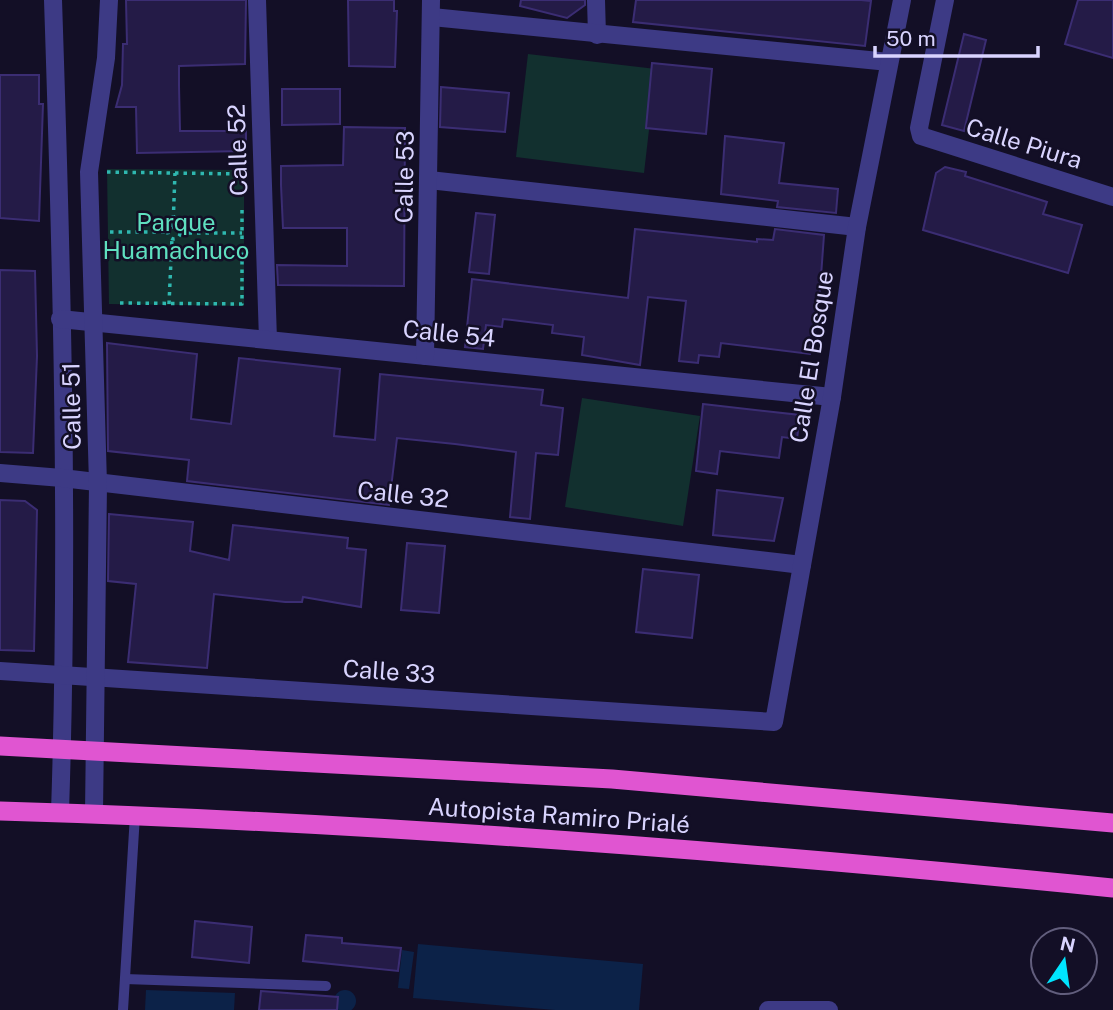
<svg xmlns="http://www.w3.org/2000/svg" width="1113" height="1010" font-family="'Public Sans',sans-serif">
  <rect width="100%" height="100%" fill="#130f26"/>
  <!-- green -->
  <g fill="#12302f">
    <polygon points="528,54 656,69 644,173 516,157"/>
    <polygon points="107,169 244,170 244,306 109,304"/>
    <polygon points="582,398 700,416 683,526 565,507"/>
  </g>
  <!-- water -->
  <g fill="#0c2248">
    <polygon points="418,944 643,964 639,1010 555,1010 413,998"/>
    <polygon points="402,950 414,952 409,989 398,988"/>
    <circle cx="345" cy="1001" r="11"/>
    <polygon points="146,990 235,993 234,1010 145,1010"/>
  </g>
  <!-- building -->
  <g fill="#241b47" stroke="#3b2d73" stroke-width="2">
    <polygon points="126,0 246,0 245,64 179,66 179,86 180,131 246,131 246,151 137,153 136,107 116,107 122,85 123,44 127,44"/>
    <polygon points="348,0 394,0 394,11 397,11 395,67 349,66"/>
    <polygon points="521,0 585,0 585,5 567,18 520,6"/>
    <polygon points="636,0 861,0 871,1 865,46 633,22"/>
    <polygon points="1078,0 1113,0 1113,58 1065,44"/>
    <polygon points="964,34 986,40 964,131 942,125"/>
    <polygon points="652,63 712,69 706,134 646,128"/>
    <polygon points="0,75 39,75 39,104 43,104 39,221 0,218"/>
    <polygon points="441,87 509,93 505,132 440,127"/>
    <polygon points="282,89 340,89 340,124 282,125"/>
    <polygon points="344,127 405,128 404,286 278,285 277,265 347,266 347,228 283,228 281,185 281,166 343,165"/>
    <polygon points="725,136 784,143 779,183 838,189 836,213 777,207 778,201 721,194"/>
    <polygon points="945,167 966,172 965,176 1047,202 1043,214 1082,225 1068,273 923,230 936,173"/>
    <polygon points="476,213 495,215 489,274 469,272"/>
    <polygon points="635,229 757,242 757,239 773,240 775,229 824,235 818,317 810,354 721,343 719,357 699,355 698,363 679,361 686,301 648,297 640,365 582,355 584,337 552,333 553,325 503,319 502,327 486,325 483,349 465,347 472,279 628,298"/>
    <polygon points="0,270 35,271 37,356 33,453 0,452"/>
    <polygon points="107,343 197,354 191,419 231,424 239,358 340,369 334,436 375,440 380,374 543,390 541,405 563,408 558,455 536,453 530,519 510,517 516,452 455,444 397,438 389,505 187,481 189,460 108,451"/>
    <polygon points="703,404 800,415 797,439 782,437 779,458 720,451 717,474 696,471"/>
    <polygon points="717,490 783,498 774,541 713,535"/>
    <polygon points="0,500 25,501 37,510 34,651 0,650"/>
    <polygon points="109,514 193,522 190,551 229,560 233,525 348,538 347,548 366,550 361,607 303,597 302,602 285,602 214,594 207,668 128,662 136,584 108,581"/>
    <polygon points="407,543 445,546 439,613 401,610"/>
    <polygon points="643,569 699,575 692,638 636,632"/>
    <polygon points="195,921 252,927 249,963 192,957"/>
    <polygon points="306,935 342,938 342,943 401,948 398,971 303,961"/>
    <polygon points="261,991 338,997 337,1010 259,1010"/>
  </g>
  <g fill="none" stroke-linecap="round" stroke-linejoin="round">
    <!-- path -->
    <g stroke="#2fb8b0" stroke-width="3.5" stroke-dasharray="3.5 5" stroke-linecap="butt">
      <polyline points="107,172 242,174"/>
      <circle cx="174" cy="233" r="6"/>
      <polyline points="173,227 175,173"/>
      <polyline points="110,232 169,232"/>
      <polyline points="180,233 242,233"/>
      <polyline points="120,303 242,304 242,209"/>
      <polyline points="169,304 172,238"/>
    </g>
    <!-- service -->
    <g stroke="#3d3a85" stroke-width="10">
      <polyline points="125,979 326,986"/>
      <polyline points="123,1010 135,815"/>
    </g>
    <!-- minor -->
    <g stroke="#3d3a85" stroke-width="18">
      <path d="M53,0C62,270 69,542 60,812"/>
      <polyline points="257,0 268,340"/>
      <polyline points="596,0 597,35"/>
      <polyline points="945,0 919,128 921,136 1113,197"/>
      <polyline points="432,17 889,62"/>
      <polyline points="429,180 857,227"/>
      <polyline points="60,319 832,397"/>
      <polyline points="425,356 431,0"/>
      <polyline points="0,473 62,478 802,565"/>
      <polyline points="0,671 774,722 832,397 857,227 902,0"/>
      <polyline points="94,813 98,484 89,172 106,58 109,0"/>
      <polyline points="768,1010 829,1010"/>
    </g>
    <!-- trunk -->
    <g stroke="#e055d1" stroke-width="19">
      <polyline points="0,746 612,779 1113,823"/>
      <path d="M0,811C372,822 743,851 1113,888"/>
    </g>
  </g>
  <g text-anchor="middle" stroke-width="5" stroke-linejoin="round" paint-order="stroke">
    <!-- street labels -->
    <g font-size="24" fill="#d9d4ff" stroke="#130f26">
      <text transform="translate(1024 144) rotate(17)" y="8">Calle Piura</text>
      <text transform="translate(238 150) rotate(-92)" y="8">Calle 52</text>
      <text transform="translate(405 177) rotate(-89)" y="8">Calle 53</text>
      <text transform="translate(449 334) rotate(6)" y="8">Calle 54</text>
      <text transform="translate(812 357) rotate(-81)" y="8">Calle El Bosque</text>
      <text transform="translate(72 406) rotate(-91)" y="8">Calle 51</text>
      <text transform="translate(403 495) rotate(6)" y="8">Calle 32</text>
      <text transform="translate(389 672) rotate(4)" y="8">Calle 33</text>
      <text transform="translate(559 816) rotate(4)" y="8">Autopista Ramiro Prialé</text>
    </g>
    <!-- park labels -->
    <g font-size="24" fill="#5fe0c0" stroke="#130f26">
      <text x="176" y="231">Parque<tspan x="176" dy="28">Huamachuco</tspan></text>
    </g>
  </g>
  <!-- north arrow -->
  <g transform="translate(1064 961) rotate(13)"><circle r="33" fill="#130f26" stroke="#625e7d" stroke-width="2"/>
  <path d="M0-5L12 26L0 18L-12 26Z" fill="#00e5ff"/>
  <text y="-10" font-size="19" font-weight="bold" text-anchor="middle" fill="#d9d4ff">N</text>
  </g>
  <!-- scale -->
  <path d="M875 46v10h163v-10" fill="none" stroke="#d9d4ff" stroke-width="3.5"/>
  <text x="886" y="46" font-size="21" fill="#d9d4ff" stroke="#130f26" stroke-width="5" paint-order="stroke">50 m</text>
</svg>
